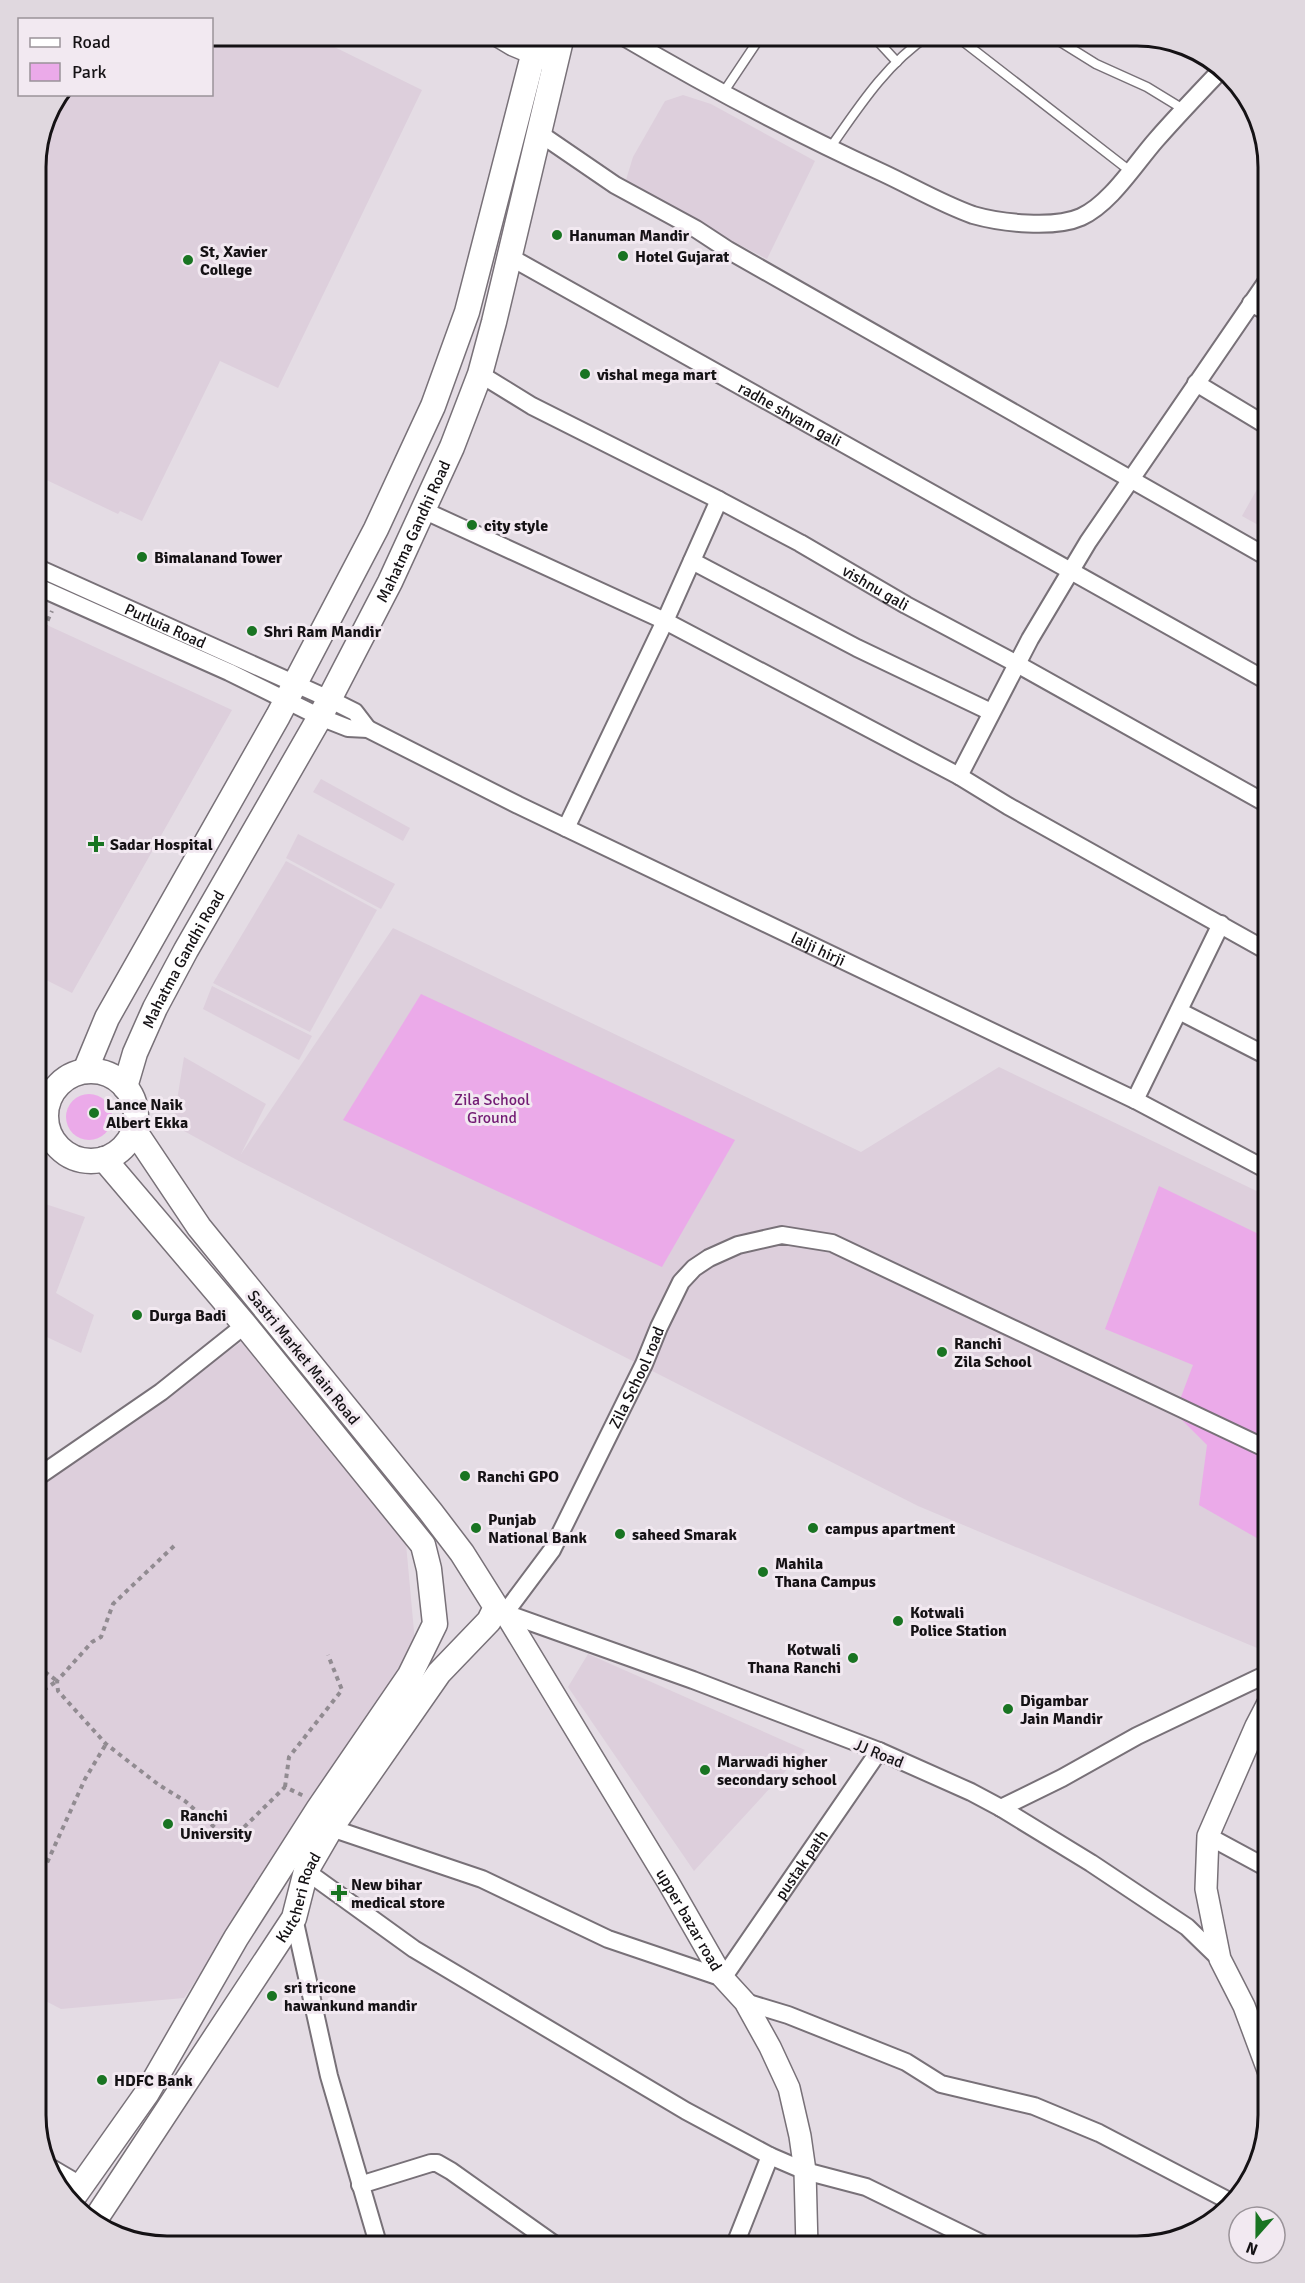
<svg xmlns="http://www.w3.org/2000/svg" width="1305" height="2283" font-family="Signika,sans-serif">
  <rect width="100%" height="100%" fill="#e4dce4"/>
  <!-- built -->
  <g fill="#ddcfdc">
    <polygon points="212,36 312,36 422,90 278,388 220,361 142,521 120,511 118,514 36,475 36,159 49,110 60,95 212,94"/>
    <polygon points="683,95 711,104 815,161 767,259 663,205 625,183 633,157 665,101"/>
    <polygon points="1269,468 1269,531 1242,516"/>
    <polygon points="36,620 232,710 72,993 44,979 36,992"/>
    <polygon points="321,779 410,828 403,841 313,792"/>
    <polygon points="298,834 395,884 381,909 286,858"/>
    <polygon points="286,861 377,910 310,1032 213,983"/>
    <polygon points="393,928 861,1152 999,1067 1269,1197 1269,1653 918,1506 237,1160 173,1125 184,1057 266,1104 241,1154"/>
    <polygon points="212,986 312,1036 299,1060 203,1009"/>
    <polygon points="36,1201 85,1217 56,1293 94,1315 81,1353 36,1332"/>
    <polygon points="246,1339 405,1533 416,1653 184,1998 61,2009 36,1996 36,1481"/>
    <polygon points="588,1654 805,1750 694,1871 568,1687"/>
  </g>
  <!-- green -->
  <g fill="#ebaae9">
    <polygon points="421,994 735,1140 662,1267 343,1120"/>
    <circle cx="89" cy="1117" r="23"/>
    <polygon points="1159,1186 1269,1239 1269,1545 1199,1505 1207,1445 1175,1413 1193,1365 1105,1329"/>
  </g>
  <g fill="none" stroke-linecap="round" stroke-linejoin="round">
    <!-- service casing -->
    <g stroke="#787178" stroke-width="11">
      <g id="service">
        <polyline points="873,36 897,62"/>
        <polyline points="956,36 1130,171"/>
        <polyline points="1051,36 1096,64 1147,87 1183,109"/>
        <polyline points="723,93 761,36"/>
        <path d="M830,148C858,108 886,64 928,36"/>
      </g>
    </g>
    <!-- minor casing -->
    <g stroke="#787178" stroke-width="20">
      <g id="minor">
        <path d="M622,36C707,86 793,132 883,173C913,187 942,204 973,215C1001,223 1054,229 1081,217C1110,204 1135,164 1156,140C1177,116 1199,93 1221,70"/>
        <polyline points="1210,58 1213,61"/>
        <polyline points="539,133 615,185 696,229 728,250 1269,558"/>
        <path id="s1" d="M510,257L1269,682"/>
        <polyline points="1251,303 1269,313"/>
        <path id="s2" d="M480,374L532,406L719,500L800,543L906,605L1017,664L1269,805"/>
        <polyline points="1196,383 1269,427"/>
        <polyline points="423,510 665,621 959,776 1008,806 1269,952"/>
        <polyline points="692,561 857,648 991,712"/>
        <path id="s3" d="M36,567L329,699L355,712L368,729"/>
        <path id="s4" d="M36,586L229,672L320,717L348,728L368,729L518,805L1135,1100L1269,1171"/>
        <polyline points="959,776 1030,639 1088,542 1269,278"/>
        <polyline points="566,828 665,621 719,500"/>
        <polyline points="1179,1011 1269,1057"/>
        <polyline points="1135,1100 1221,924"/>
        <polyline points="36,1478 161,1392 245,1325"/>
        <polyline points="1001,1808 1062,1778 1137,1736 1269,1673"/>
        <path id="s5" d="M331,1828L482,1879L608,1939L723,1978L879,1751"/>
        <polyline points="1208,1836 1269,1869"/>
        <polyline points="306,1871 414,1949 686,2111 770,2156 805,2171 866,2187 989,2247"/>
        <polyline points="294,1918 329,2076 379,2247"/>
        <path id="s6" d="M1220,1959L1187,1927L1091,1863L1001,1808L971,1792L879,1751L693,1680L505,1613L552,1550L644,1364L659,1327L681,1282L694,1268L709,1258L738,1245L782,1235L832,1243L1269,1450"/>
        <polyline points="745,2002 788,2015 906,2062 941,2084 1034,2106 1099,2133 1231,2202"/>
        <polyline points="48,2166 82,2186"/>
        <polyline points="360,2185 431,2163 437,2163 451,2171 558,2247"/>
        <polyline points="734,2247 770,2156"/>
      </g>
    </g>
    <!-- tertiary casing -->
    <g stroke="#787178" stroke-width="24">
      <g id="tertiary">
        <polyline points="498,36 513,45 549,60"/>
        <path id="s7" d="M494,1611L505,1613L668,1882L723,1978L745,2002L770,2047L789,2088L800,2136L805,2171L807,2247"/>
        <polyline points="1269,2073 1244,2006 1220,1959 1206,1889 1208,1836 1256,1726 1269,1701"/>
      </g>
    </g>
    <!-- secondary casing -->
    <g stroke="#787178" stroke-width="27">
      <g id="secondary">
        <polyline points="85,1071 107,1018 278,716 376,529 433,406 467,312 538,36"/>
        <circle cx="91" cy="1116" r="45"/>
        <path id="s8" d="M125,1087L135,1053L155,1008L186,950L320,717L390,582L452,447L480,374L494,322L562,36"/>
        <polyline points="72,2199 147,2093 236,1938 319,1808 410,1675 435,1624 429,1569 423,1545 245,1325 104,1159"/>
        <path id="s9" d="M93,2223L294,1918L306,1871L331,1828L439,1673L489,1621L496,1607L462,1553L430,1511L199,1227L134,1130"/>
      </g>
    </g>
    <!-- path -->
    <g stroke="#918b91" stroke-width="4" stroke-dasharray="4.5 4.5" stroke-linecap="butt">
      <polyline points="36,645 52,611"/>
      <polyline points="174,1546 113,1604 101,1637 92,1642 57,1681 58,1691 106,1744 159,1785 185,1801 230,1841 285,1787 304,1796"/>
      <polyline points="36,1695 57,1681 36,1665"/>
      <polyline points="285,1787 289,1757 342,1690 328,1655"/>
      <polyline points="36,1887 85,1779 106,1744"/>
    </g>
    <!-- service -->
    <use href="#service" stroke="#fff" stroke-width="8"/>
    <!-- minor -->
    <use href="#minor" stroke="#fff" stroke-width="16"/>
    <!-- tertiary -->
    <use href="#tertiary" stroke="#fff" stroke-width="21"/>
    <!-- secondary -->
    <use href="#secondary" stroke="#fff" stroke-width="24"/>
  </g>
  <!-- markers -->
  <g fill="#197422" stroke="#f2e9f1" stroke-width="2">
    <circle cx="557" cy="235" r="6"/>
    <circle cx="623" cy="256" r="6"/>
    <circle cx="188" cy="260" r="6"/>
    <circle cx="585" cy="374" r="6"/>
    <circle cx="472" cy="525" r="6"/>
    <circle cx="142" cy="557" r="6"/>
    <circle cx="252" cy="631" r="6"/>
    <path d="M93 835h6v6h6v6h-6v6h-6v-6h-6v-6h6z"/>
    <circle cx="94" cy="1113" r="6"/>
    <circle cx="137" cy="1315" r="6"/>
    <circle cx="942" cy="1352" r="6"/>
    <circle cx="465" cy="1476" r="6"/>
    <circle cx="476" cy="1528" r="6"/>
    <circle cx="813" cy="1528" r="6"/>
    <circle cx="620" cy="1534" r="6"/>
    <circle cx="763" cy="1572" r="6"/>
    <circle cx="898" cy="1621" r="6"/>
    <circle cx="853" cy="1658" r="6"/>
    <circle cx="1008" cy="1709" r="6"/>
    <circle cx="705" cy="1770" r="6"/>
    <circle cx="168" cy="1824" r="6"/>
    <path d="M336 1884h6v6h6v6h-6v6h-6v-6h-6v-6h6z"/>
    <circle cx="272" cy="1996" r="6"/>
    <circle cx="102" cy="2080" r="6"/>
  </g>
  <g text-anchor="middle" stroke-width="6" stroke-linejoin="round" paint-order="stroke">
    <!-- poi labels -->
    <g font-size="16" font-weight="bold" fill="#151215" stroke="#f2e9f1" text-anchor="start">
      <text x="569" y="241">Hanuman Mandir</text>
      <text x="200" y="257">St, Xavier<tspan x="200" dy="18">College</tspan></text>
      <text x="635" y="262">Hotel Gujarat</text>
      <text x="597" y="380">vishal mega mart</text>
      <text x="484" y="531">city style</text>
      <text x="154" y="563">Bimalanand Tower</text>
      <text x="264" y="637">Shri Ram Mandir</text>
      <text x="110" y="850">Sadar Hospital</text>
      <text x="106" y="1110">Lance Naik<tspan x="106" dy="18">Albert Ekka</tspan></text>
      <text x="149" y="1321">Durga Badi</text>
      <text x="954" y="1349">Ranchi<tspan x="954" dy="18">Zila School</tspan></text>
      <text x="477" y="1482">Ranchi GPO</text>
      <text x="488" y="1525">Punjab<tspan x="488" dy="18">National Bank</tspan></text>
      <text x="825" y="1534">campus apartment</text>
      <text x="632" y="1540">saheed Smarak</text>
      <text x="775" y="1569">Mahila<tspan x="775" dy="18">Thana Campus</tspan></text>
      <text x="910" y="1618">Kotwali<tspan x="910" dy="18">Police Station</tspan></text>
      <text x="841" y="1655" text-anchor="end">Kotwali<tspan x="841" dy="18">Thana Ranchi</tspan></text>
      <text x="1020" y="1706">Digambar<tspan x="1020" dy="18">Jain Mandir</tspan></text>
      <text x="717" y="1767">Marwadi higher<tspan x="717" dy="18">secondary school</tspan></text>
      <text x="180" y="1821">Ranchi<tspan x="180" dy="18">University</tspan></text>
      <text x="351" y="1890">New bihar<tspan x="351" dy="18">medical store</tspan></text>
      <text x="284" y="1993">sri tricone<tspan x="284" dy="18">hawankund mandir</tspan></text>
      <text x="114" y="2086">HDFC Bank</text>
    </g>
    <!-- street labels -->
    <g font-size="16" fill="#151215" stroke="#f2e9f1">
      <text dy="6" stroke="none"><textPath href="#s1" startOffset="321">radhe shyam gali</textPath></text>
      <text dy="6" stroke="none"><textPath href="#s8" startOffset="627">Mahatma Gandhi Road</textPath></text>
      <text dy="6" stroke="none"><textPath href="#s2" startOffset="450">vishnu gali</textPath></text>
      <text dy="6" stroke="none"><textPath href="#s3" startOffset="142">Purluia Road</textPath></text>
      <text dy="6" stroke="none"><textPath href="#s4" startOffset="864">lalji hirji</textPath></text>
      <text dy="6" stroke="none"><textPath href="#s8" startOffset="141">Mahatma Gandhi Road</textPath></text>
      <text transform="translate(304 1357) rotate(51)" y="6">Sastri Market Main Road</text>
      <text dy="6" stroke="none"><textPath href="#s6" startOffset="1071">Zila School road</textPath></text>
      <text transform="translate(879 1753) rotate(22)" y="6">JJ Road</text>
      <text dy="6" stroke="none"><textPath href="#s5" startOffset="558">pustak path</textPath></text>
      <text dy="6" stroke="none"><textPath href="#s9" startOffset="386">Kutcheri Road</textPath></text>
      <text dy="6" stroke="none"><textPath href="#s7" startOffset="369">upper bazar road</textPath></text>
    </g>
    <!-- park labels -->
    <g font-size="16" fill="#731c74" stroke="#f2e9f1">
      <text x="492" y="1105">Zila School<tspan x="492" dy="18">Ground</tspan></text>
    </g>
  </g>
  <!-- crop -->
  <path d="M0 0H1305V2283H0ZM167 46H1137A121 121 0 0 1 1258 167V2115A121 121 0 0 1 1137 2236H167A121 121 0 0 1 46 2115V167A121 121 0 0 1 167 46Z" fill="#e0d8df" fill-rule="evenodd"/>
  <path fill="none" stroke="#151215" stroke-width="3" d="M167 46H1137A121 121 0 0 1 1258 167V2115A121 121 0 0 1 1137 2236H167A121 121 0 0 1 46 2115V167A121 121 0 0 1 167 46Z"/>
  <!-- legend -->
  <rect x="18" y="18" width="195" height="78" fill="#f2e9f1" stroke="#9a9399" stroke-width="1.5"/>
  <rect x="30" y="38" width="30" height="9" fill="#ffffff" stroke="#9a9399" stroke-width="1.5"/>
  <text x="72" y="48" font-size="18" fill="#151215">Road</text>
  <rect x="30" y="63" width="30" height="18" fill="#ebaae9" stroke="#9a9399" stroke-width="1.5"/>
  <text x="72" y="78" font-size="18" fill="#151215">Park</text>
  <!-- north arrow -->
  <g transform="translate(1257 2235) rotate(201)"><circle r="28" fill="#f2e9f1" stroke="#9a9399" stroke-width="1.5"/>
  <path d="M0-4.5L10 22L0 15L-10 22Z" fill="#197422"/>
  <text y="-9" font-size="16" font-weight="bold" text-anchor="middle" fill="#151215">N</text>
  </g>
</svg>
